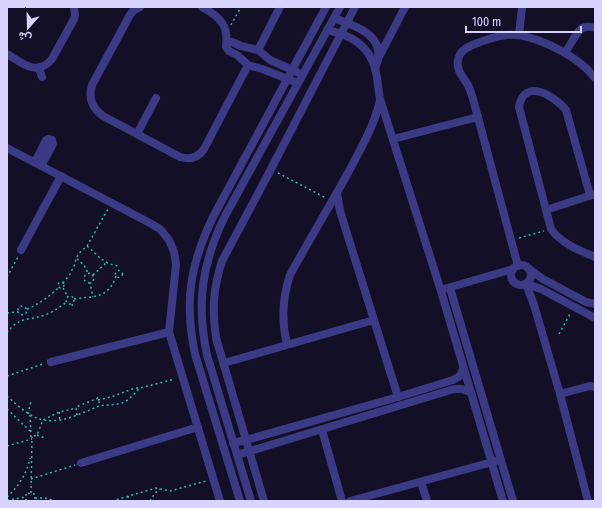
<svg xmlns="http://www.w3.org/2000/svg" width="602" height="508" font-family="'Fira Sans Condensed',Vazirmatn,sans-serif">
  <rect width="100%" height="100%" fill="#130f26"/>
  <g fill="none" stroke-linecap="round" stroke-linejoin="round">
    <!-- path -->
    <g stroke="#2fb8b0" stroke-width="1.5" stroke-dasharray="2 3" stroke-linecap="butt">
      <polyline points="231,25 241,7"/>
      <polyline points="278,173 326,198"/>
      <polyline points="519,238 544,231"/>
      <path d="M87,246C99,256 103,264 119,266"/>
      <polyline points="77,259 84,265 88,273"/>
      <circle cx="119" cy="274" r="3.5"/>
      <polyline points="93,275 106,263"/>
      <polyline points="7,277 18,257"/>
      <circle cx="61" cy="285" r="3"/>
      <polyline points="63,283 70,274 75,264 76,258 81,251 87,246 108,209"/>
      <path d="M90,283C82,283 82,273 91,273L94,277L93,282L90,283L93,297"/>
      <polyline points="63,288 68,297"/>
      <circle cx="70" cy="300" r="4"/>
      <path d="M74,299C95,296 108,299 116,276"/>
      <polyline points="72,304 73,309"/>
      <path d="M27,309C39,304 49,297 59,287"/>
      <path d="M7,313L18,312C22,317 27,315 27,309L24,307L21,306L18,309V312"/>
      <path d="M7,333C19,316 28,321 45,315C53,312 60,307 67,302"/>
      <polyline points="559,334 570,314"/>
      <polyline points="7,376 43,364"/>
      <path d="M7,396C16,404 26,414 37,418C51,424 69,419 82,413C88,411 94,408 99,406C108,404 118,406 126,401C131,398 136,392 140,388"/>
      <polyline points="98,400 111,397 135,388 140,388 175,379"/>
      <polyline points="7,409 30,431"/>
      <polyline points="59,412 60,420"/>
      <polyline points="28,414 31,401"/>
      <polyline points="30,415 31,437 37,435 43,420 59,412 64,411 76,408"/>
      <polyline points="77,415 76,407 98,398 100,406"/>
      <polyline points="37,435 45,438"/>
      <polyline points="7,446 32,439"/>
      <polyline points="31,479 75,465"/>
      <polyline points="31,493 32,437"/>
      <polyline points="128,496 128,501"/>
      <path d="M7,497C19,486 27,473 30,458"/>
      <path d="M35,498C41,498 47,497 53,501"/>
      <polyline points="7,500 26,497"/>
      <polyline points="26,501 26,493 35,494 35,501"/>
      <polyline points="112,501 156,488 170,491 206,481"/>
      <polyline points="150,501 155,493 160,489"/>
    </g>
    <!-- minor -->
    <g stroke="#3d3a85" stroke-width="8">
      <path d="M140,7L133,11L130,15L92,85C88,98 92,108 103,116L180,157C190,160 198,158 204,149L248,65"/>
      <path d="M202,7C220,17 229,25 226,47L229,51L237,55L248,65L262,69L298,83"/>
      <path d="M334,18C352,25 382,33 378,58"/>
      <path d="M327,30C350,35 368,44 375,68C378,78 378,89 380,99L441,291L503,501"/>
      <polyline points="519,35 522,7"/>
      <polyline points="228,42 232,42 241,46 258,50 270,60 297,72"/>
      <polyline points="258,50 280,7"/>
      <path d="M565,53C568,48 571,43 574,38C580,29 583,24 595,28"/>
      <path d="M7,54C22,63 37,77 52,59L74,19L75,15L74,7"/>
      <polyline points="39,68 42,77"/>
      <polyline points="375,69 379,57 405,7"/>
      <polyline points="137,134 156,98"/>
      <polyline points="393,139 478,117"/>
      <polyline points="7,148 148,222 160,229 169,240 174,252 176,265 169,332 220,501"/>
      <polyline points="35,162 46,140 48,139 52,140 53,144 41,166"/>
      <polyline points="337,193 340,211 398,397"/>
      <path d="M590,195L566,110C555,96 524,77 519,107L551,229C562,244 579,250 595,257"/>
      <polyline points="546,210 595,194"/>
      <polyline points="21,250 61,176"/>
      <circle cx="521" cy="275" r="10"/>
      <path d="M518,266L473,99C472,95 470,90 468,85C463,77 456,70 458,60C460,49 470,46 480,42C489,39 497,36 507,35C530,32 570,53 587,69C590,72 592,75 595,78"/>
      <polyline points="529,269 543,279 586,302 595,304"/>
      <polyline points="526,284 534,305 560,394 588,501"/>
      <polyline points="527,284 541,289 595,318"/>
      <polyline points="450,288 513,501"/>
      <polyline points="444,289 513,269"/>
      <path d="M287,344C281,320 282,299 290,275C309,240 330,206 349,171C361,148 374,126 380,101"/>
      <polyline points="51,362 169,332"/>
      <polyline points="224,363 374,320"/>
      <polyline points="560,394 590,386 595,387"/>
      <polyline points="322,430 342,501"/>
      <polyline points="233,443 246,440 398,397 453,380 460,376 463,369"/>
      <polyline points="237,455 454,389 462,389 470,392"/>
      <polyline points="81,463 198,427"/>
      <polyline points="421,482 427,501"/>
      <path d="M240,501L195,354C184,301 190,265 213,217L326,7"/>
      <path d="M251,501L207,355C196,303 202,263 225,216L340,7"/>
      <path d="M264,501L216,338C212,309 213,289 222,261L271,169L355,7"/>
      <polyline points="350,501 496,461"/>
    </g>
  </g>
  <!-- border -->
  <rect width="602" height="508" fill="none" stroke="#d9d4ff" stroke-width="16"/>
  <!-- north arrow -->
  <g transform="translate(28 28) rotate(200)" stroke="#130f26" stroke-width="3" paint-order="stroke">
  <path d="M0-3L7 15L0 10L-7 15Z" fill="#d9d4ff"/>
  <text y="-6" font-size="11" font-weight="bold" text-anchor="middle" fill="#d9d4ff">ش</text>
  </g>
  <!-- scale -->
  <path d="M466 26v6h115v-6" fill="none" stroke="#d9d4ff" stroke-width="2"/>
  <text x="472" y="26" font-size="12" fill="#d9d4ff" stroke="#130f26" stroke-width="3" paint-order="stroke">100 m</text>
</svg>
